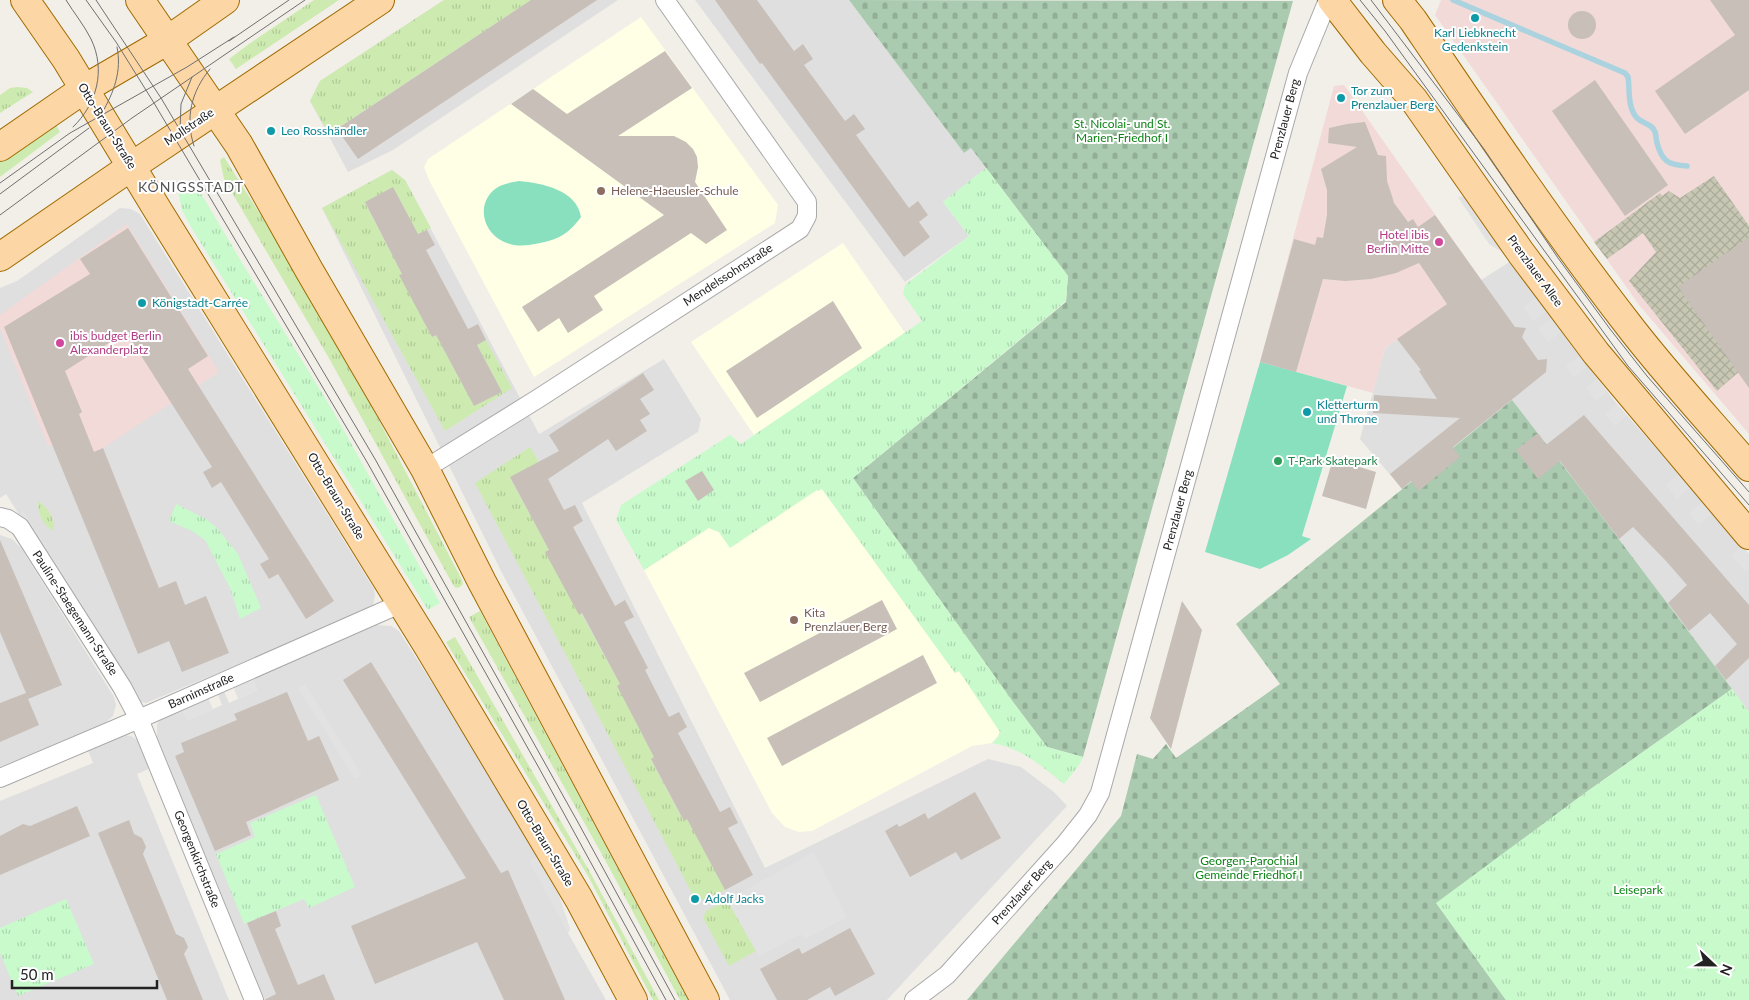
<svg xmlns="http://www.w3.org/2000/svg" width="1749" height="1000" font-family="Lato,sans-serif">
  <defs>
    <pattern id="construction-cross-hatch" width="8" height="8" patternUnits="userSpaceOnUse" patternTransform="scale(1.25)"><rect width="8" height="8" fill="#c7c7b4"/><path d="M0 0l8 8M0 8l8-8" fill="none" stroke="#abab9a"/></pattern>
    <pattern id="grass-tufts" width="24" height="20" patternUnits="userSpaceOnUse" patternTransform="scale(1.25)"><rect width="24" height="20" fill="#cdebb0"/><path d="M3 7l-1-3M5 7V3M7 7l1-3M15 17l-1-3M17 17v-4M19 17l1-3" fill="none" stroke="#b0c997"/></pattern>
    <pattern id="cemetery-stones" width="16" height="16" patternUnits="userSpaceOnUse" patternTransform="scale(1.25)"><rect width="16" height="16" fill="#aacbaf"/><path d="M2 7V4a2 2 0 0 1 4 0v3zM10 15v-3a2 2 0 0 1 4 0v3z" fill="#92ae96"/></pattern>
    <pattern id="park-tufts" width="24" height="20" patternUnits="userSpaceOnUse" patternTransform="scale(1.25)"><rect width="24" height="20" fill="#c8facc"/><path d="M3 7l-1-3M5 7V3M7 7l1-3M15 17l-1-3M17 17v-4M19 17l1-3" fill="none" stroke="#acd6af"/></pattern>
  </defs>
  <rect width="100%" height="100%" fill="#f2efe9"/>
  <!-- residential -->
  <g fill="#e0dfdf">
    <polygon points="444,0 618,0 393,150 348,172 310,101 320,81"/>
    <polygon points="695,0 849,0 964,153 971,148 986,168 943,202 969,236 905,282"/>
    <polygon points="392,170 405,180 539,434 664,359 701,419 698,432 582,503 765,868 988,759 1021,767 1055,793 1067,806 887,1000 730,1000 501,571 322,208"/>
    <polygon points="120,208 131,209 140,214 374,589 375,595 373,605 366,611 146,703 138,701 6,494 0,498 0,288 17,281"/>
    <polygon points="1511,261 1570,344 1617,404 1749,554 1749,712 1584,493 1511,401 1402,489 1360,439 1385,348 1481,280"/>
    <polygon points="0,535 12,539 21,548 114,697 116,705 113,716 105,723 0,767"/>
    <polygon points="377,625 391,626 399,631 493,779 559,896 570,929 568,933 606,1000 265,1000 157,737 157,724 163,717 181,709 188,720 222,705 218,694 222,691 224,691 229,703 257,690 253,680 255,677"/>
    <polygon points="122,735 131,736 139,741 151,768 137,774 229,1000 0,1000 0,801 93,763 87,748"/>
  </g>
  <!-- commercial -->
  <g fill="#f2dad9">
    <polygon points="1441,0 1749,0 1749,434 1639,305 1435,15"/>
    <polygon points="1344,85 1481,280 1385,348 1373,393 1260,362 1334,86"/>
    <polygon points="127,224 219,372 103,448 94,452 85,431 48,446 0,328 0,315"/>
  </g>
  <!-- education -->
  <g fill="#ffffe5">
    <polygon points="641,17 778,205 775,223 534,377 429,180 424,167 428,159"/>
    <polygon points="843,243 905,333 754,435 691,342"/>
    <polygon points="817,489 822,489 955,673 959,671 1001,732 992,743 972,746 812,831 799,832 785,827 772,813 644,570 709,528 719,532 730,547"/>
  </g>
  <!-- construction -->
  <polygon fill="url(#construction-cross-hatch)" points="1714,176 1749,226 1749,363 1717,391 1629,281 1656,252 1643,233 1607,259 1594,242 1660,193 1662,196 1669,191 1680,198"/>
  <!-- grass -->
  <g fill="url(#grass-tufts)">
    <polygon points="314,0 339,0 236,69 229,59 249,44"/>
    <polygon points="444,0 531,0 329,134 310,101 320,81"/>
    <polygon points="18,87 27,88 33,92 0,113 0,95 10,88"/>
    <polygon points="54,122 60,132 0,177 0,158"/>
    <polygon points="224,157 274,236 373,409 462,580 463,584 460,587 456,588 453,585 330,360 224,179 220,160"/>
    <polygon points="392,170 405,180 431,228 418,234 393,187 365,203 402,274 400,275 432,337 436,335 474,406 502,392 477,345 486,340 512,388 445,431 322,208"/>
    <polygon points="530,447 539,462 510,478 549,550 546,552 579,614 581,613 620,684 617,686 654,757 651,760 683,820 687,819 725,890 702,900 694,897 475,483"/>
    <path d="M38,501C49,509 54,517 54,531C42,525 38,514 38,501Z"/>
    <polygon points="480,611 688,1000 680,1000 604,858 469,617"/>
    <polygon points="455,637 591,874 659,1000 653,1000 588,876 446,642"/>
    <polygon points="727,900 756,951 729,966 703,918 706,911"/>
  </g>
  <!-- cemetery -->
  <g fill="url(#cemetery-stones)">
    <polygon points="849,0 1293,1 1083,757 1047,747 1013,702 853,478 1066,302 1068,276 971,148 964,153"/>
    <polygon points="1512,400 1584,493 1732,689 1585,793 1437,904 1506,1000 967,1000 1121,816 1137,754 1153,759 1166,744 1176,758 1280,684 1236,624"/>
  </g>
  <!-- park -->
  <g fill="url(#park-tufts)">
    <path d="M986,168L1068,276L1066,301L853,478L1013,702L1047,747L1083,757L1079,765L1064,784C1040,765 1023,749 992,743L998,737L1000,732L959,671L955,673L822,489L818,491L817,490L730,548L719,532L709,528L644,570L616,520L621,505L730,435L741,444L922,321L903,294L905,285L969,236L943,202Z"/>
    <polygon points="193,180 244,266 333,411 440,603 428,610 191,227 182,210 178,192"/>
    <polygon points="176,504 206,519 216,527 238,554 261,608 240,619 230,588 205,540 192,531 169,521"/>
    <polygon points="1732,689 1749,712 1749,1000 1506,1000 1436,903 1585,793"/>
    <polygon points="316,795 355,887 309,908 304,899 244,924 216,854 255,837 250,823"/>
    <polygon points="66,899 94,964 18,996 0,953 0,928"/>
  </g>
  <!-- pitch -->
  <g fill="#88e0be">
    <path d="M519,181C542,183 577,190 581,217C569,233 560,239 540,243C530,245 520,247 510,244C482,237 473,200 500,186C506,183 513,182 519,181Z"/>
    <polygon points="1260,362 1347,386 1302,536 1311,539 1288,555 1260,569 1205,552"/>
  </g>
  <!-- parking -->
  <g fill="#e2e2e2">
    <polygon points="1466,196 1509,256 1489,244 1458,197"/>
    <polygon points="1537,297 1547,311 1533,321 1523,308"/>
    <polygon points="1552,318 1561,332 1548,342 1538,328"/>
    <polygon points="1579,356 1587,367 1574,377 1566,366"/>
    <polygon points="1597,379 1607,392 1596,401 1586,388"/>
    <polygon points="1617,404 1627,416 1615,426 1605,414"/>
    <polygon points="1679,474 1690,487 1677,499 1666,485"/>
    <polygon points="1703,501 1713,513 1699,525 1689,513"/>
    <polygon points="24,511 103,637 98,640 19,514"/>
    <polygon points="1742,546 1749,554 1749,569 1746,572 1731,555"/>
    <polygon points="255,677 253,680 257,690 238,699 233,686"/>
    <polygon points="305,684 362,775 355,779 298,688"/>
    <polygon points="208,697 213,710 187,721 181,709"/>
    <polygon points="814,852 847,917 805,939 801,934 759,956 727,900"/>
    <polygon points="537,857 559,896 570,929 568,933 529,861"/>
  </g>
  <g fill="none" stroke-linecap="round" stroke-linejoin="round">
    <!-- stream -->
    <path stroke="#aad3df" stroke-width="5.5" d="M1453,0L1625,73L1628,77C1630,89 1627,107 1637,118C1643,124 1652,123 1655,132C1656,135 1656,139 1657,143C1662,162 1669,165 1687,166"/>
  </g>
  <!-- building -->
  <g fill="#c7bfb8">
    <polygon points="531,0 597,0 358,159 337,129"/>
    <polygon points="715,0 757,0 794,51 803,44 813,59 804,65 845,121 854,114 865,129 856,135 909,208 918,201 928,215 919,222 930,237 904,257 762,63 760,64"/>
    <polygon points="1710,0 1749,0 1749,90 1685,134 1655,91 1735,35"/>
    <circle cx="1582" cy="25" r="14"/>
    <polygon points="665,51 692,88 618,136 674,136 686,142 693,149 697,157 698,167 695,182 727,230 706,244 691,233 594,296 603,310 568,333 559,318 538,332 522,307 664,215 511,104 533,89 567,114"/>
    <polygon points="1595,80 1668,185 1625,216 1552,111"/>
    <polygon points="1365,122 1378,155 1386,156 1387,181 1392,196 1394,203 1408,222 1413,219 1418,227 1435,215 1515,327 1526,328 1522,337 1538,360 1547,359 1546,372 1453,447 1460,457 1419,491 1411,481 1402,489 1390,474 1460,418 1373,413 1374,395 1437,399 1419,371 1421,370 1397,339 1447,304 1419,263 1396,273 1371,279 1345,281 1323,279 1296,372 1260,362 1294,239 1315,245 1317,237 1323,238 1327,215 1327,190 1321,169 1357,147 1328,143 1329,128 1347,124"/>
    <polygon points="393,187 418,234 427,230 435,245 426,250 468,329 478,324 486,340 477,345 502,392 474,406 436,335 432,337 399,275 402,274 365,202"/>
    <polygon points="128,228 208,356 188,369 334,601 306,619 278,574 269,579 260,564 269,559 221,482 212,488 203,472 212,467 126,332 65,371 82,412 79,414 94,452 103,448 159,588 176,581 185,605 206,596 229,653 182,672 169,641 138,654 4,327 90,274 80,259"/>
    <polygon points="1749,237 1749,388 1678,287"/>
    <polygon points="833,301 862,348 757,418 726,371"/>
    <polygon points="643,373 654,390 640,399 650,414 640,420 647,431 616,451 608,439 548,479 564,510 575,505 583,521 573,527 615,606 625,600 634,617 624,622 648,668 645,670 669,717 679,712 687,727 678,733 720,812 730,807 738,823 728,828 753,875 725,890 687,819 684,821 651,759 654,757 617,686 620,684 582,613 579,615 545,552 549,550 510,477 559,451 549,435"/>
    <polygon points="1584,415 1749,605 1749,658 1726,680 1715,666 1737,644 1710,613 1689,631 1668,603 1687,585 1666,561 1633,527 1619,539 1560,461 1538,479 1516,450 1538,433 1546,445"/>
    <polygon points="1333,459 1376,472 1366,509 1322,496"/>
    <polygon points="702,471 714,490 698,501 685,481"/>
    <polygon points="0,540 62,685 28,699 39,725 0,742 0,703 26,693 0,632"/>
    <polygon points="882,600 897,629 760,702 744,673"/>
    <polygon points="1182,601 1202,630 1171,749 1150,718"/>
    <polygon points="923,655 937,683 782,766 767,738"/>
    <polygon points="371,662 501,873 508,870 565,1000 504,1000 477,942 375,984 351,926 466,878 343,680"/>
    <polygon points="287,692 308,741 319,736 339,780 246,822 251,835 215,851 175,756 184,752 181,743 237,720 234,714"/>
    <polygon points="975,792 1001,838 961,860 956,852 910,877 885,831 897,824 899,827 925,813 928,819"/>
    <polygon points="77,806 90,836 0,875 0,836 23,824 30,826"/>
    <polygon points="129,820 134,834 142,838 146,847 143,854 176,934 184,938 188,947 184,954 203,1000 167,1000 98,833"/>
    <polygon points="276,911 281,926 275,929 298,985 324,974 335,1000 264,1000 276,994 247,923"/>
    <polygon points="850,928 875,974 835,996 830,987 807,1000 777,1000 760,969 799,948 802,954"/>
  </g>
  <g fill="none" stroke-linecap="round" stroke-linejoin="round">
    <!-- street casing -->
    <g stroke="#a9a9a9" stroke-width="20">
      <g id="street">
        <polyline points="425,469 539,398 800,229 807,216 807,202 665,0"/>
        <polyline points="0,517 8,519 20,527 122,687 139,719 254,1000"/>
        <polyline points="0,778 139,719 402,603"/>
        <polyline points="914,1000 947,975 1065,844 1088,815 1100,793 1298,73 1328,0"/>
      </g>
    </g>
    <!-- primary casing -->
    <g stroke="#a06b00" stroke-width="30">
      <g id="primary">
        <polyline points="25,0 66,59 157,209 428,646 579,899 633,1000"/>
        <polyline points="140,0 239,145 309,270 425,469 482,582 705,1000"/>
        <polyline points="1332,0 1373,53 1414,100 1521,253 1596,353 1749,535"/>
        <path d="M1397,0L1413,20C1482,122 1551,225 1627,323C1665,373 1708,419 1749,467"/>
        <polyline points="0,147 84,89 168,40 225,0"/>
        <polyline points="0,257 132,166 380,0"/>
      </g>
    </g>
    <!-- street -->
    <use href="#street" stroke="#fff" stroke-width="18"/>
    <!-- primary -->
    <use href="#primary" stroke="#fcd6a4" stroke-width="28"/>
    <!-- tram -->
    <g stroke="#707070" stroke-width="1">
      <path d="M66,0C74,13 84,25 91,39C106,70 97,104 73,127"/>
      <polyline points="86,0 116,42 154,103 367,462 539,768 666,1000"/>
      <polyline points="96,0 161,98 375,459 580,826 675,1000"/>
      <polyline points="1360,0 1385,31 1628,366 1749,505"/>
      <polyline points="1371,0 1484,149 1558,258 1610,329 1647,376 1749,492"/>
      <polyline points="229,41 289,0"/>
      <path d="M102,113C114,92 122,71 117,47"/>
      <polyline points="180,130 181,104 192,77"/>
      <path d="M194,146C185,118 191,92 210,69"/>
      <polyline points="0,183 70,133 187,67 234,37"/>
      <polyline points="0,194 89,128"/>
      <polyline points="0,215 132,118 305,0"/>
    </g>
  </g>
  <!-- markers -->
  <g fill="#0f9aa8" stroke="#fff" stroke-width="2">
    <circle cx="1475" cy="18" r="5"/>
    <circle cx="1341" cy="98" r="5"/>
    <circle cx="271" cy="131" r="5"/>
    <circle cx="142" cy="303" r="5"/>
    <circle cx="1307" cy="412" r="5"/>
    <circle cx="695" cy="899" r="5"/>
  </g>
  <g fill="#8d6e63" stroke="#fff" stroke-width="2">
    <circle cx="601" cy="191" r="5"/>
    <circle cx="794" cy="620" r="5"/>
  </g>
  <g fill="#d1479c" stroke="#fff" stroke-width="2">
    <circle cx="1439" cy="242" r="5"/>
    <circle cx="60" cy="343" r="5"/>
  </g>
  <circle fill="#2e9e5b" stroke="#fff" stroke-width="2" cx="1278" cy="461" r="5"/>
  <g text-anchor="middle" stroke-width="4" stroke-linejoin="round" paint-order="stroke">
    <!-- culture labels -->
    <g font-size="12" fill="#0d838f" stroke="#fff" text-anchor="start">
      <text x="1475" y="37" text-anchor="middle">Karl Liebknecht<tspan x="1475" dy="14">Gedenkstein</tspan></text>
      <text x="1351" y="95">Tor zum<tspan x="1351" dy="14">Prenzlauer Berg</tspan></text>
      <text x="281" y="135">Leo Rosshändler</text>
      <text x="152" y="307">Königstadt-Carrée</text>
      <text x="1317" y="409">Kletterturm<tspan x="1317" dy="14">und Throne</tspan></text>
      <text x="705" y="903">Adolf Jacks</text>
    </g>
    <!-- street labels -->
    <g font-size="12" fill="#222" stroke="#fff">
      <text transform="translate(1285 119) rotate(-75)" y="4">Prenzlauer Berg</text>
      <text transform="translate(107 126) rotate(58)" y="4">Otto-Braun-Straße</text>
      <text transform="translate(189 127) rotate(-34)" y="4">Mollstraße</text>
      <text transform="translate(1535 271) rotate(54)" y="4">Prenzlauer Allee</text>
      <text transform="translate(728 275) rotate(-33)" y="4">Mendelssohnstraße</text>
      <text transform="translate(336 496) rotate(59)" y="4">Otto-Braun-Straße</text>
      <text transform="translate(1178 510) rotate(-75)" y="4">Prenzlauer Berg</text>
      <text transform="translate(75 613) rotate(57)" y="4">Pauline-Staegemann-Straße</text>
      <text transform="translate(201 691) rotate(-24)" y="4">Barnimstraße</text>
      <text transform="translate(545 843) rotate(59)" y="4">Otto-Braun-Straße</text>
      <text transform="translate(197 859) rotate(68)" y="4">Georgenkirchstraße</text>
      <text transform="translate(1022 892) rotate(-48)" y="4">Prenzlauer Berg</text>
    </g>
    <!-- park labels -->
    <g font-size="12" fill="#0c8416" stroke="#fff">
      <text x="1122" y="128">St. Nicolai- und St.<tspan x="1122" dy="14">Marien-Friedhof I</tspan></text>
      <text x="1249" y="865">Georgen-Parochial<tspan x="1249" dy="14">Gemeinde Friedhof I</tspan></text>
      <text x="1638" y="894">Leisepark</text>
    </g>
    <!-- education labels -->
    <g font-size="12" fill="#785e54" stroke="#fff" text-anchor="start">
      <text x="611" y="195">Helene-Haeusler-Schule</text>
      <text x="804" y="617">Kita<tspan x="804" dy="14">Prenzlauer Berg</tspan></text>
    </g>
    <!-- hotel labels -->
    <g font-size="12" fill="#b23c85" stroke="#fff" text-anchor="end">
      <text x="1429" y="239">Hotel ibis<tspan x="1429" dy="14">Berlin Mitte</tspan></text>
      <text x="70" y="340" text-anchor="start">ibis budget Berlin<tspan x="70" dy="14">Alexanderplatz</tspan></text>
    </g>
    <!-- leisure labels -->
    <g font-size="12" fill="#27864d" stroke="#fff" text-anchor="start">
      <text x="1288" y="465">T-Park Skatepark</text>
    </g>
    <!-- neighbourhood labels -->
    <g font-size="14" letter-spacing="1" fill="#555" stroke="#fff">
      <text x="191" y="192">KÖNIGSSTADT</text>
    </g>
  </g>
  <!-- north arrow -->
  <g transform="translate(1714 965) rotate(112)" stroke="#ffffff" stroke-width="4" paint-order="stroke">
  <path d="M0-4L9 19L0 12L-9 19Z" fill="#222222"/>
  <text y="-8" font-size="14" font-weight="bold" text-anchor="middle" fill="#222222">N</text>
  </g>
  <!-- scale -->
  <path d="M12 980v8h145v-8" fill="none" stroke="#222222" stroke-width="2.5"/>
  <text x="20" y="980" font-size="15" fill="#222222" stroke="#ffffff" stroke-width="4" paint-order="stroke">50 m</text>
</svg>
